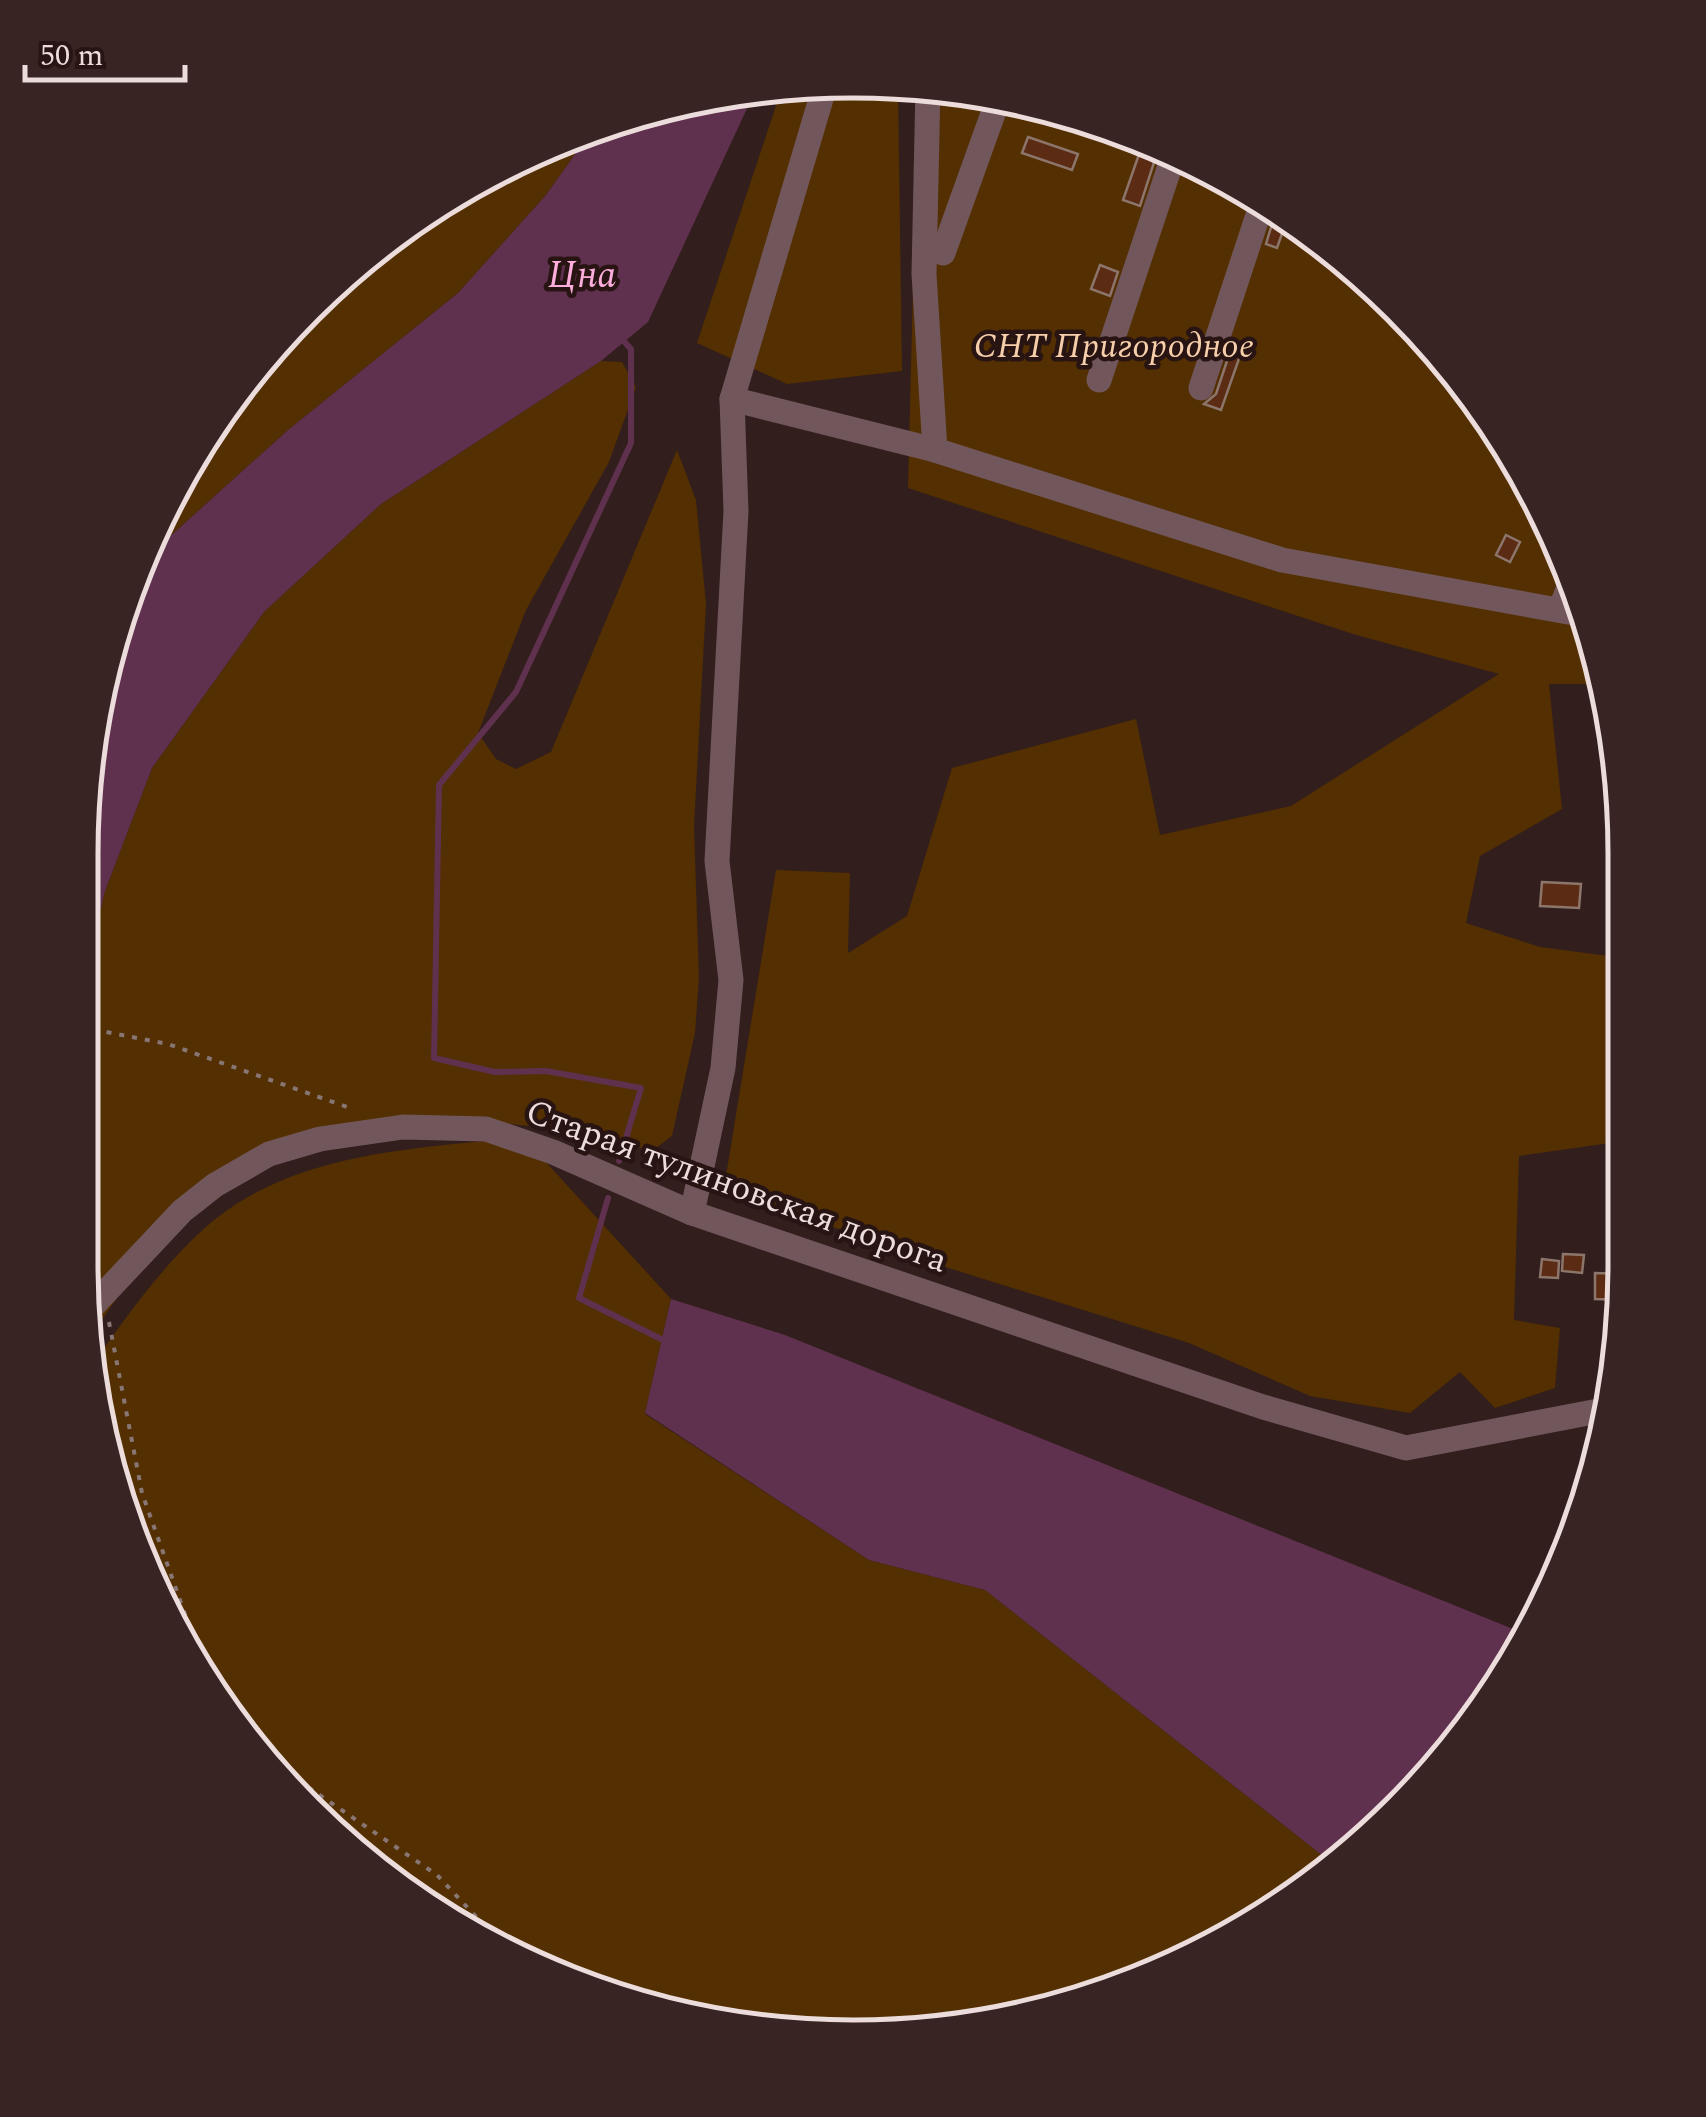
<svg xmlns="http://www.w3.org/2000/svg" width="1706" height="2117" font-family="Spectral,serif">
  <rect width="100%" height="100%" fill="#321e1c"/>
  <!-- green -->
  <g fill="#532f01">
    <polygon points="802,82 898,85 902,371 787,384 697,343 783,85"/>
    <polygon points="918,85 953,87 1101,121 1239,183 1362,271 1466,382 1546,511 1599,652 1605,684 1549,684 1562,809 1480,856 1466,923 1540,947 1624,958 1624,1141 1519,1156 1514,1320 1560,1328 1555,1388 1495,1408 1460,1372 1410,1413 1310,1396 1189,1343 942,1266 724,1188 776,870 850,873 848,953 907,916 952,768 1136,719 1160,835 1291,806 1499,674 1353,634 908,488"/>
    <polygon points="593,129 546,195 458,293 288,430 136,567 139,558 272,343 383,239 511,160"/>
    <polygon points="601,361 622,362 636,387 609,462 526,610 478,733 496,759 516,769 551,752 677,450 696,500 706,604 694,826 699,978 695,1033 672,1136 656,1148 638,1148 529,1126 475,1120 343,1141 240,1177 187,1217 126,1285 90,1337 80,1264 81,991 105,891 152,768 264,612 381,504"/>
    <path d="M503,1139L534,1149L671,1299L645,1414L869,1560L985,1590L1323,1856L1330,1867L1195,1957L1053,2011L852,2037L652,2010L466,1933L306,1810L183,1650L106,1464L93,1364C127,1315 171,1254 218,1217C298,1155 406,1149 503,1139Z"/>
  </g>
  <!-- water -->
  <g fill="#60314e">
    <polygon points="756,89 648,322 601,361 381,504 264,612 152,768 105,891 81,991 82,802 136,567 288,430 458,293 546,195 593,129 652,106"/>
    <polygon points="671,1299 785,1335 1528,1635 1466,1735 1362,1846 1330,1867 1323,1856 985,1590 869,1560 645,1413"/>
  </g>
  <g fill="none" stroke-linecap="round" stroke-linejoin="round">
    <!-- stream -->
    <g stroke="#60314e" stroke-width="6">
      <polyline points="619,1161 641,1088 546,1071 495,1072 434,1058 439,785 516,692 631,443 631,349 621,338"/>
      <polyline points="608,1198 579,1298 667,1342"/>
    </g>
  </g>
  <!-- building -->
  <g fill="#5c2b13" stroke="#8c756b" stroke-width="2.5">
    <polygon points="1028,137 1078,154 1072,170 1022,153"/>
    <polygon points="1144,140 1159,147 1140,206 1123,200"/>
    <polygon points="1272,224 1284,228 1277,248 1266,244"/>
    <polygon points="1100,265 1118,272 1110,296 1091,289"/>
    <polygon points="1231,349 1241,353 1221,410 1204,404 1216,394"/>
    <polygon points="1506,535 1520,542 1510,562 1496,555"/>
    <polygon points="1542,882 1581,884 1579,908 1540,906"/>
    <polygon points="1563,1254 1584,1255 1582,1273 1562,1271"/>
    <polygon points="1542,1259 1559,1261 1558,1278 1540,1277"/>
    <polygon points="1595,1273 1624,1274 1624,1300 1595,1299"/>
  </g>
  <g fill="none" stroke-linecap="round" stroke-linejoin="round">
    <!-- path -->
    <g stroke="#887675" stroke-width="4" stroke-dasharray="5 8" stroke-linecap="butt">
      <polyline points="81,1027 168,1044 353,1109"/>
      <polyline points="109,1322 142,1493 202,1662 274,1764 437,1875 508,1951"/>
    </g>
    <!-- minor -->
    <g stroke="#71575c" stroke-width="25">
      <polyline points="928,86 924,274 935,450 1282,560 1585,615"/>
      <polyline points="943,253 999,97"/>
      <polyline points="1099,380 1174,154"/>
      <polyline points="1201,388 1263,200"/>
      <polyline points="732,399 935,450"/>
      <polyline points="1561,608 1572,579"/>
      <polyline points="692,1213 723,1068 731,980 717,861 736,511 732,399 826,82"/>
      <polyline points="86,1313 182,1211 215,1185 269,1154 320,1139 403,1127 486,1129 553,1152 692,1213 1263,1407 1406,1448 1609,1409"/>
    </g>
  </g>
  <g text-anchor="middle" stroke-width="9" stroke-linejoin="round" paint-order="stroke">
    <!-- park labels -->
    <g font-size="35" font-style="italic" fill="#f6cfaa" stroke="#281413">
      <text x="1114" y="357">СНТ Пригородное</text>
    </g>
    <!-- street labels -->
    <g font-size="35" fill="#ecdddc" stroke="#281413">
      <text transform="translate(737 1185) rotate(20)" y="12">Старая тулиновская дорога</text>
    </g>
    <!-- water labels -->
    <g font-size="38" font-style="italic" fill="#feaedc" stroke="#281413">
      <text x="582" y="287">Цна</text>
    </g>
  </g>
  <!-- crop -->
  <path d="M0 0H1706V2117H0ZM853 98H853A755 755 0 0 1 1608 853V1265A755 755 0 0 1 853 2020H853A755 755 0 0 1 98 1265V853A755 755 0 0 1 853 98Z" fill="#382423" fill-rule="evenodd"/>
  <path fill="none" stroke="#ecdddc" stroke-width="5" d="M853 98H853A755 755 0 0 1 1608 853V1265A755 755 0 0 1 853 2020H853A755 755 0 0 1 98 1265V853A755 755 0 0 1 853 98Z"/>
  <!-- scale -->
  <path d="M25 65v15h160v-15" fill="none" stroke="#ecdddc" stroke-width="5"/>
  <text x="40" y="65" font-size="30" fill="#ecdddc" stroke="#281413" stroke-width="8" paint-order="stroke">50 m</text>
</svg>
